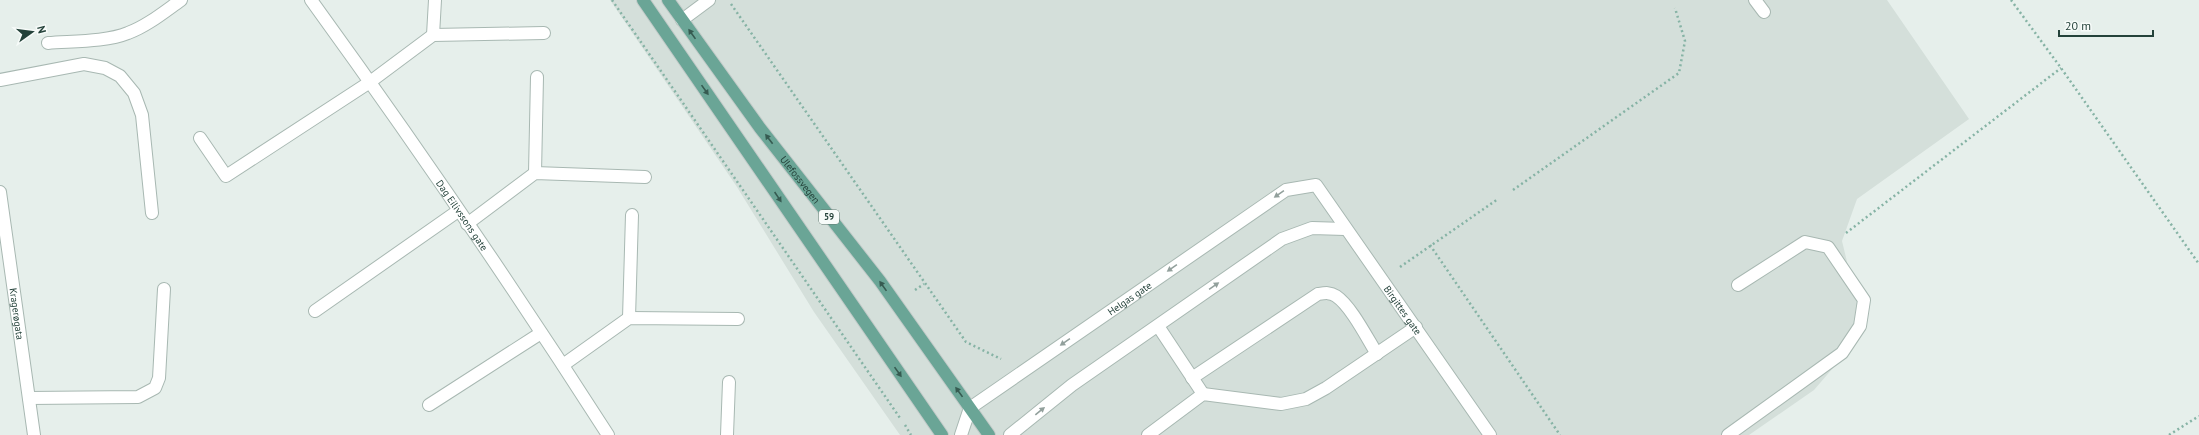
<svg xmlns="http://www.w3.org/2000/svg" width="2199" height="435" font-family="'PT Sans',sans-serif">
  <rect width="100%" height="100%" fill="#e6efeb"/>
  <!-- built -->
  <polygon fill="#d4dfda" points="610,0 1887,0 1969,119 1857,199 1842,241 1864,332 1814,390 1749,435 900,435 814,312 737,187"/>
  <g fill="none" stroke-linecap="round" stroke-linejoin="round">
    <!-- service casing -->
    <g stroke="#a8b8b2" stroke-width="14">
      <g id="service">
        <polyline points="1755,0 1764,12"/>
        <polyline points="682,20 709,0"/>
        <polyline points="433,35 435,0"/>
        <path d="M48,43C72,41 106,42 128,33C147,26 164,12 181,0"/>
        <polyline points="0,80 84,64 105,68 120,76 134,93 142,115 152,213"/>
        <polyline points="200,138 226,176 370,82 433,35 544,33"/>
        <polyline points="535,173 537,77"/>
        <polyline points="467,224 535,173 645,177"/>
        <polyline points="315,311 458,211"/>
        <polyline points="629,318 632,215"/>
        <polyline points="1158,326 1203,394"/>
        <polyline points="563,365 629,318 738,319"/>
        <path d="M1192,378L1318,294C1325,293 1330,292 1336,296C1351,306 1367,338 1377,354"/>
        <polyline points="29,398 138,397 155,388 159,378 164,289"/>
        <polyline points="429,405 541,333"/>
        <polyline points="727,435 729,382"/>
        <polyline points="1148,435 1203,394 1281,404 1306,399 1326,388 1416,327"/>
        <polyline points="1728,435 1842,353 1860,326 1864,300 1828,247 1805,242 1738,285"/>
      </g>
    </g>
    <!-- minor casing -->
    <g stroke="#a8b8b2" stroke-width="14">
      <g id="minor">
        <path id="s1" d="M311,0C414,142 513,287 608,435"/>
        <path id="s2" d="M0,192L34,435"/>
        <path id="s3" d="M961,435L970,408L1286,190L1316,185L1490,435"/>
        <polyline points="1010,435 1072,385 1282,239 1312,228 1345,229"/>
      </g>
    </g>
    <!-- primary casing -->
    <g stroke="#c2cac8" stroke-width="14">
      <g id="primary">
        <polyline points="643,0 942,435"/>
        <path id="s4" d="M668,0L760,128L880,281L989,435"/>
      </g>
    </g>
    <!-- path -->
    <g stroke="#86b3a5" stroke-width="2.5" stroke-dasharray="2 3" stroke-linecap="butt">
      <polyline points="612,0 900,418"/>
      <polyline points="2011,0 2061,68 2199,264"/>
      <polyline points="731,4 966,342 1001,359"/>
      <polyline points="1513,190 1679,73 1685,41 1675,8"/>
      <polyline points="1846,233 2061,68"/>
      <polyline points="1430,245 1560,435"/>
      <polyline points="1400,267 1498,199"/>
      <polyline points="915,290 924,284"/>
      <polyline points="905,425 911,435"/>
      <polyline points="2169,435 2199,416"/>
    </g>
    <!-- service -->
    <use href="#service" stroke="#fff" stroke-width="12"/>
    <!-- minor -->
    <use href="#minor" stroke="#fff" stroke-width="12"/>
    <!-- primary -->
    <use href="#primary" stroke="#6aa596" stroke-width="12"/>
  </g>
  <!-- one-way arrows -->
  <defs><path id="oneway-solid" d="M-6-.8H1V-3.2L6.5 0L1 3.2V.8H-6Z"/></defs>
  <g fill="#365b51">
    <use href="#oneway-solid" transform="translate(692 34) rotate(-125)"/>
    <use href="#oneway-solid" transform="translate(705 90) rotate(55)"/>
    <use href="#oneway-solid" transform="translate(769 139) rotate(-127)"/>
    <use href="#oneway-solid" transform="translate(778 197) rotate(56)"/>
    <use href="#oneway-solid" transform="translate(883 286) rotate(-125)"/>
    <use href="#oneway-solid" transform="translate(898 372) rotate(55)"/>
    <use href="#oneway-solid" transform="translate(959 392) rotate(-126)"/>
  </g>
  <g fill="#92a09c">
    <use href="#oneway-solid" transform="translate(1279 194) rotate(145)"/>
    <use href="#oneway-solid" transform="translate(1172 268) rotate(145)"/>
    <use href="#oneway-solid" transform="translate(1214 286) rotate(-35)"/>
    <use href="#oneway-solid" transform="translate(1065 342) rotate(145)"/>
    <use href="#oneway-solid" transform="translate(1040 411) rotate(-39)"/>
  </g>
  <g text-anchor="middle" stroke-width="3.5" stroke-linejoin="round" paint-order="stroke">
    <!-- shield labels -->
    <rect fill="#f7fbf9" stroke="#637a73" stroke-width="1" x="819" y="210" width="20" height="14" rx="3"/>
    <g font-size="9" font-weight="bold" fill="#24423a">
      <text x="829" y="220">59</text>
    </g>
    <!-- street labels -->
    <g font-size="10" fill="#24423a" stroke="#f7fbf9">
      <text dy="4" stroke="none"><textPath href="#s4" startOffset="223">Ulefossvegen</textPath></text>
      <text dy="4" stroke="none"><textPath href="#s1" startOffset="263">Dag Eilivssons gate</textPath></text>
      <text dy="4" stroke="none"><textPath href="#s3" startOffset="222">Helgas gate</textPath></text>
      <text dy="4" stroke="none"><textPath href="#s3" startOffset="595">Birgittes gate</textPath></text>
      <text dy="4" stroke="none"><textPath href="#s2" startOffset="123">Kragerøgata</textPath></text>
    </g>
  </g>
  <!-- north arrow -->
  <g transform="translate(32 32) rotate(76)" stroke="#f7fbf9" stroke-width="3" paint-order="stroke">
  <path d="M0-3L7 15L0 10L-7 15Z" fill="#24423a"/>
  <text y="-6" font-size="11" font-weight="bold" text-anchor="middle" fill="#24423a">N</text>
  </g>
  <!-- scale -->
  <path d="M2059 30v6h94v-6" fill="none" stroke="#24423a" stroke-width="2"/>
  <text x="2065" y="30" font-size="12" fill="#24423a" stroke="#f7fbf9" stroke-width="3" paint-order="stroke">20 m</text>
</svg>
